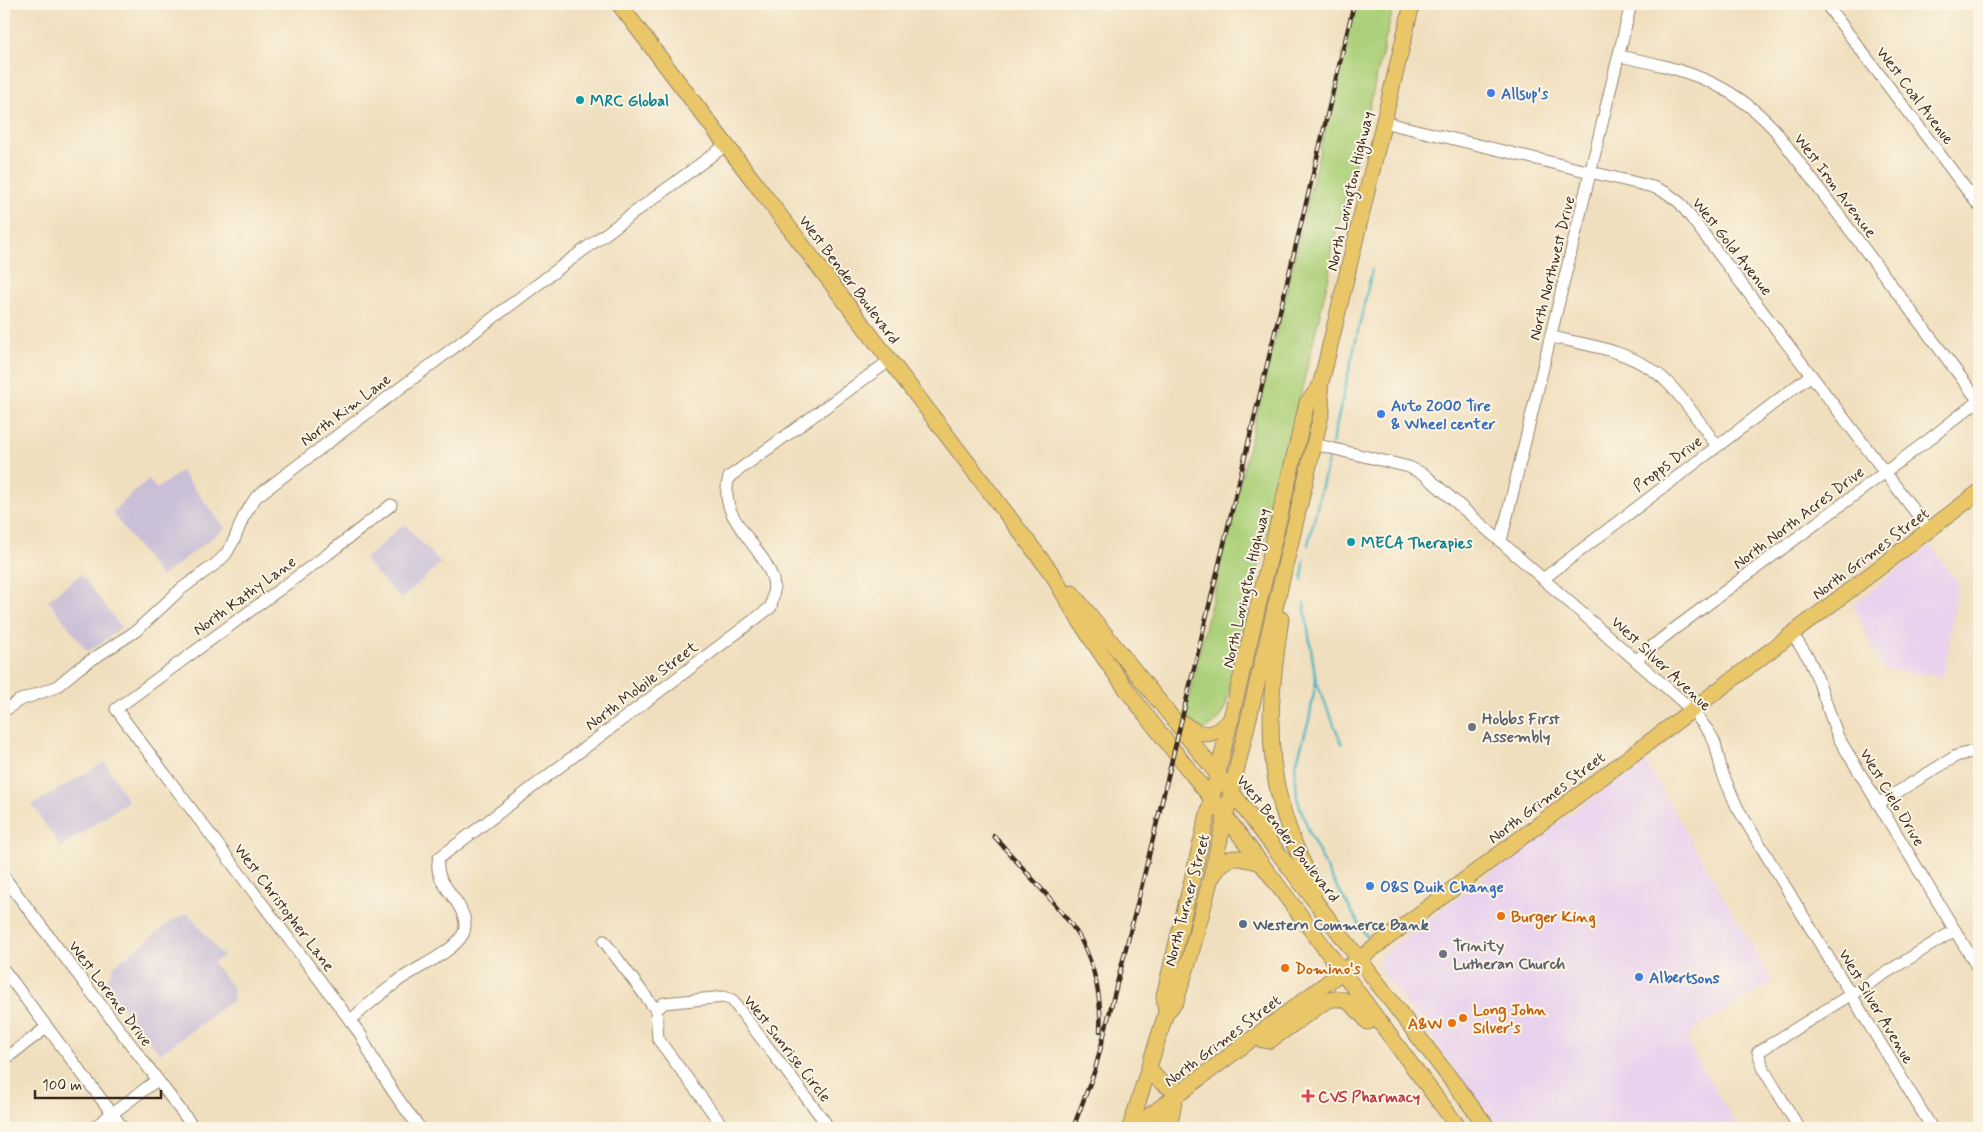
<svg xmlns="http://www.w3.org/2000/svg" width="1983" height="1132" font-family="Mynerve,sans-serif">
  <rect width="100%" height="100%" fill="#fcf5e5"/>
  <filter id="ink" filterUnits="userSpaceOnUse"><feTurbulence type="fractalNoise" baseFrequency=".02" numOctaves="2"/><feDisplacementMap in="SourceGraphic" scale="10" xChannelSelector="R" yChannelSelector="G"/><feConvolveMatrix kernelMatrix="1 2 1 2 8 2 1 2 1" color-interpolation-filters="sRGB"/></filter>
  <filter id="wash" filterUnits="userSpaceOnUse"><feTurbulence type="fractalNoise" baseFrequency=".0096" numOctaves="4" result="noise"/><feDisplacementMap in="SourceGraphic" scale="20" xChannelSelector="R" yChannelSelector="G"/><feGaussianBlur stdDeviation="1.12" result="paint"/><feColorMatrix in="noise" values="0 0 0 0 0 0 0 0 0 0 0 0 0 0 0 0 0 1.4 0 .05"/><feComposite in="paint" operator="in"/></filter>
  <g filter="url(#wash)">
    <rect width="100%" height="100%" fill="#f0dfbe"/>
    <!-- built -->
    <g fill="#e8d2ee">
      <polygon points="1930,545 1958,582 1944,677 1883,669 1853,605"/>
      <polygon points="1644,759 1773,982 1691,1032 1687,1042 1738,1128 1499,1128 1377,966 1381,955"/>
    </g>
    <!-- industrial -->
    <g fill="#c9bfd7">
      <polygon points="181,471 225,528 161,577 112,513 148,479 157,489"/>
      <polygon points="404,524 441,563 401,599 364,560"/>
      <polygon points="81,574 121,627 96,647 87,651 48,600"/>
      <polygon points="105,762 128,801 61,847 32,805"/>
      <polygon points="188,913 223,956 213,963 234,989 233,1000 160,1054 105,984 115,965 174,920"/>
    </g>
    <!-- green -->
    <path fill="#acd079" stroke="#747d4c" d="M1355,4H1394L1363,133L1330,254L1333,259L1226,705C1220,718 1216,725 1203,730L1184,717Z"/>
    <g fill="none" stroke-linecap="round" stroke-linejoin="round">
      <!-- stream -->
      <g stroke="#46b4c1" stroke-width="2.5">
        <polyline points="1332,444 1372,270"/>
        <polyline points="1308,545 1330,452"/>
        <polyline points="1302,580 1304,561"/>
        <polyline points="1304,603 1316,681 1342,744"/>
        <polyline points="1316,681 1309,720 1295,768 1297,798 1310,834 1331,877 1367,937"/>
      </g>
    </g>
  </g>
  <g filter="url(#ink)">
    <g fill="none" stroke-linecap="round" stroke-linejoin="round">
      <!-- minor casing -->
      <g stroke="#96846e" stroke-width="13">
        <g id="minor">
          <polyline points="1826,4 1979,206"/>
          <path d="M1619,56C1683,69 1728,80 1774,129L1978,400"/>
          <polyline points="1383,122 1653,187 1667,193 1680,203 1929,530"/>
          <path d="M1551,337C1590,345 1637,352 1667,382C1686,401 1701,424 1717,446"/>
          <polyline points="1314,444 1409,467 1425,475 1692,710 1709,732 1715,743 1722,772 1737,807 1932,1128"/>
          <path d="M391,505L328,554L116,709L361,1035C377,1070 396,1098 420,1128"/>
          <polyline points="1501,541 1631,4"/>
          <polyline points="1543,579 1811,375"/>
          <polyline points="1792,634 1808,657 1817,677 1838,737 1979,970"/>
          <polyline points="1637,660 1646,651 1673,630 1927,441 1979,400"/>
          <polyline points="4,711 18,701 56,687 79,668 136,631 181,589 217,563 226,554 234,540 243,518 256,497 562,266 726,145"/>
          <polyline points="1878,804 1956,756 1979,750"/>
          <polyline points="4,877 194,1128"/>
          <polyline points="604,941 656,1010 658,1039 724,1128"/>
          <polyline points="4,970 123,1128"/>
          <polyline points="656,1010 664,1003 724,997 732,1000 825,1122 817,1128"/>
          <path d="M350,1021C365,1006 381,994 398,981C415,968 453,953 463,934C467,926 465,919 462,912C455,894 432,879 439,858L771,607C773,598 775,589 773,580C762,543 716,519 729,477L889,361"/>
          <polyline points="4,1060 47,1027"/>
          <polyline points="93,1128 157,1080"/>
          <polyline points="1799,1128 1764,1070 1758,1052 1955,930"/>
        </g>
      </g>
      <!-- major casing -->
      <g stroke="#96846e" stroke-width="17">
        <g id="major">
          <path d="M619,4L1053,575C1100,663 1165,739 1226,817C1305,920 1381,1025 1459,1128"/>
          <polyline points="1072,593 1231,791 1488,1128"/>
          <path d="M1281,619C1265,725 1263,792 1316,889"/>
          <path d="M1183,723C1204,740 1215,736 1232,718"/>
          <path d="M1213,876C1226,853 1238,856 1260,863"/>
          <polyline points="1166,1013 1176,1001 1190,957 1210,881 1322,411 1320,387 1412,4"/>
          <path d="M1253,1038L1269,1041L1326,1001C1346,993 1356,1008 1368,1022"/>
          <path d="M1150,1070C1161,1084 1165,1087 1183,1091"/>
          <polyline points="1130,1128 1166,1013 1164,996 1307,403 1320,387"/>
          <polyline points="1133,1128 1692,710 1979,492"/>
          <polyline points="1159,1128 1171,1117 1175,1097"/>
        </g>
      </g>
      <!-- minor -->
      <use href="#minor" stroke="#fff" stroke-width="11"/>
      <!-- major -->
      <use href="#major" stroke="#e9c769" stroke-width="15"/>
      <!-- rail casing -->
      <g stroke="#3b2a1e" stroke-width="4.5">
        <g id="rail">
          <path d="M994,836C1011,855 1028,874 1045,893C1057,907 1071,922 1080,938C1095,965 1102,1001 1100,1031"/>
          <polyline points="1073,1128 1095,1070 1137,905 1354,4"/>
        </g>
      </g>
      <!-- rail -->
      <use href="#rail" stroke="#fcf5e5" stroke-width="2.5" stroke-dasharray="8" stroke-linecap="butt"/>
    </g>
  </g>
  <!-- markers -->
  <g fill="#3f7fe0" stroke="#fcf5e5" stroke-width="2">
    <circle cx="1491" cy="93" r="5"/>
    <circle cx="1381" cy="414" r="5"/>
    <circle cx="1370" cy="886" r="5"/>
    <circle cx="1639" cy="977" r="5"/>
  </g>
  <g fill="#0f9aa8" stroke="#fcf5e5" stroke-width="2">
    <circle cx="580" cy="100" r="5"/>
    <circle cx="1351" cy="542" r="5"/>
  </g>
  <g fill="#6b7280" stroke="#fcf5e5" stroke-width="2">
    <circle cx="1472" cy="727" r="5"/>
    <circle cx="1443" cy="954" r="5"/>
  </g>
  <g fill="#e8710a" stroke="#fcf5e5" stroke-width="2">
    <circle cx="1501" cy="916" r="5"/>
    <circle cx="1285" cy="968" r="5"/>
    <circle cx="1463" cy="1018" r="5"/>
    <circle cx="1452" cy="1023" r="5"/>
  </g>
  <circle fill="#5c6f8a" stroke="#fcf5e5" stroke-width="2" cx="1243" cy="924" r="5"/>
  <path fill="#e0444e" stroke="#fcf5e5" stroke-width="2" d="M1305.5 1088.5h5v5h5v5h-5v5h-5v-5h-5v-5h5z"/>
  <g text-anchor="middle" stroke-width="4" stroke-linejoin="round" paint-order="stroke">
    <!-- shop labels -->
    <g font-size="16" font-weight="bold" fill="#366cbe" stroke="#fcf5e5" text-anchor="start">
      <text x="1501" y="99">Allsup's</text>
      <text x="1391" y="411">Auto 2000 Tire<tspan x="1391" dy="18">&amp; Wheel center</tspan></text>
      <text x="1380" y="892">O&amp;S Quik Change</text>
      <text x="1649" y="983">Albertsons</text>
    </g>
    <!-- street labels -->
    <g font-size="16" fill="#3b2a1e" stroke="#fcf5e5">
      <text transform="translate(1916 95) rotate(53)" y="6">West Coal Avenue</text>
      <text transform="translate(1836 185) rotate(53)" y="6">West Iron Avenue</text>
      <text transform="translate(1349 191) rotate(-77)" y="6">North Lovington Highway</text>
      <text transform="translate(1733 246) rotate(52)" y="6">West Gold Avenue</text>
      <text transform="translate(1551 268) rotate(-76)" y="6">North Northwest Drive</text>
      <text transform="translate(850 279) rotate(53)" y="6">West Bender Boulevard</text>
      <text transform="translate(345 409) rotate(-37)" y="6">North Kim Lane</text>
      <text transform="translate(1667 463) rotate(-37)" y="6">Propps Drive</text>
      <text transform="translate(1798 517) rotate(-37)" y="6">North North Acres Drive</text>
      <text transform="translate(1870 553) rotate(-37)" y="6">North Grimes Street</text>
      <text transform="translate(1245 588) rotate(-77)" y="6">North Lovington Highway</text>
      <text transform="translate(244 595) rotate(-36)" y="6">North Kathy Lane</text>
      <text transform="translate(1662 663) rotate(43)" y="6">West Silver Avenue</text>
      <text transform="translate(641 685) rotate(-37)" y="6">North Mobile Street</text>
      <text transform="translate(1546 797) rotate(-37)" y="6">North Grimes Street</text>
      <text transform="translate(1893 797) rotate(59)" y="6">West Cielo Drive</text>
      <text transform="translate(1289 838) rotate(52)" y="6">West Bender Boulevard</text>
      <text transform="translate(1186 900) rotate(-75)" y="6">North Turner Street</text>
      <text transform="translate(285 907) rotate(53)" y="6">West Christopher Lane</text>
      <text transform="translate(111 993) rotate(53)" y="6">West Lorene Drive</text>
      <text transform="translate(1877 1006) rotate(59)" y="6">West Silver Avenue</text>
      <text transform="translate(1222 1040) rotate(-37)" y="6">North Grimes Street</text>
      <text transform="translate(788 1048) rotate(52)" y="6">West Sunrise Circle</text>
    </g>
    <!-- culture labels -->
    <g font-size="16" font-weight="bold" fill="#0d838f" stroke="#fcf5e5" text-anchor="start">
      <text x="590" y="106">MRC Global</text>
      <text x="1361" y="548">MECA Therapies</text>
    </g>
    <!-- worship labels -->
    <g font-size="16" font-weight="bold" fill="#5b616d" stroke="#fcf5e5" text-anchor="start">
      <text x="1482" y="724">Hobbs First<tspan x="1482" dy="18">Assembly</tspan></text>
      <text x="1453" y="951">Trinity<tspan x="1453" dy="18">Lutheran Church</tspan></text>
    </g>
    <!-- food labels -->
    <g font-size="16" font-weight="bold" fill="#c56008" stroke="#fcf5e5" text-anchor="start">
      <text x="1511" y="922">Burger King</text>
      <text x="1295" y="974">Domino's</text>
      <text x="1473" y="1015">Long John<tspan x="1473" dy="18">Silver's</tspan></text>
      <text x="1442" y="1029" text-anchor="end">A&amp;W</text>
    </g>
    <!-- service labels -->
    <g font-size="16" font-weight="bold" fill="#4e5e75" stroke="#fcf5e5" text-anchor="start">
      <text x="1253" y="930">Western Commerce Bank</text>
    </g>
    <!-- health labels -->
    <g font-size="16" font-weight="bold" fill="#be3a42" stroke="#fcf5e5" text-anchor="start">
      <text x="1318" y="1102">CVS Pharmacy</text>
    </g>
  </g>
  <!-- margin -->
  <rect width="1983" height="1132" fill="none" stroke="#fcf5e5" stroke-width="20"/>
  <!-- scale -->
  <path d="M35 1090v8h126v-8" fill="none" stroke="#3b2a1e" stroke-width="2.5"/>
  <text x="42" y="1090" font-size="15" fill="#3b2a1e" stroke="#fcf5e5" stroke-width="4" paint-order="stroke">100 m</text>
</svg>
